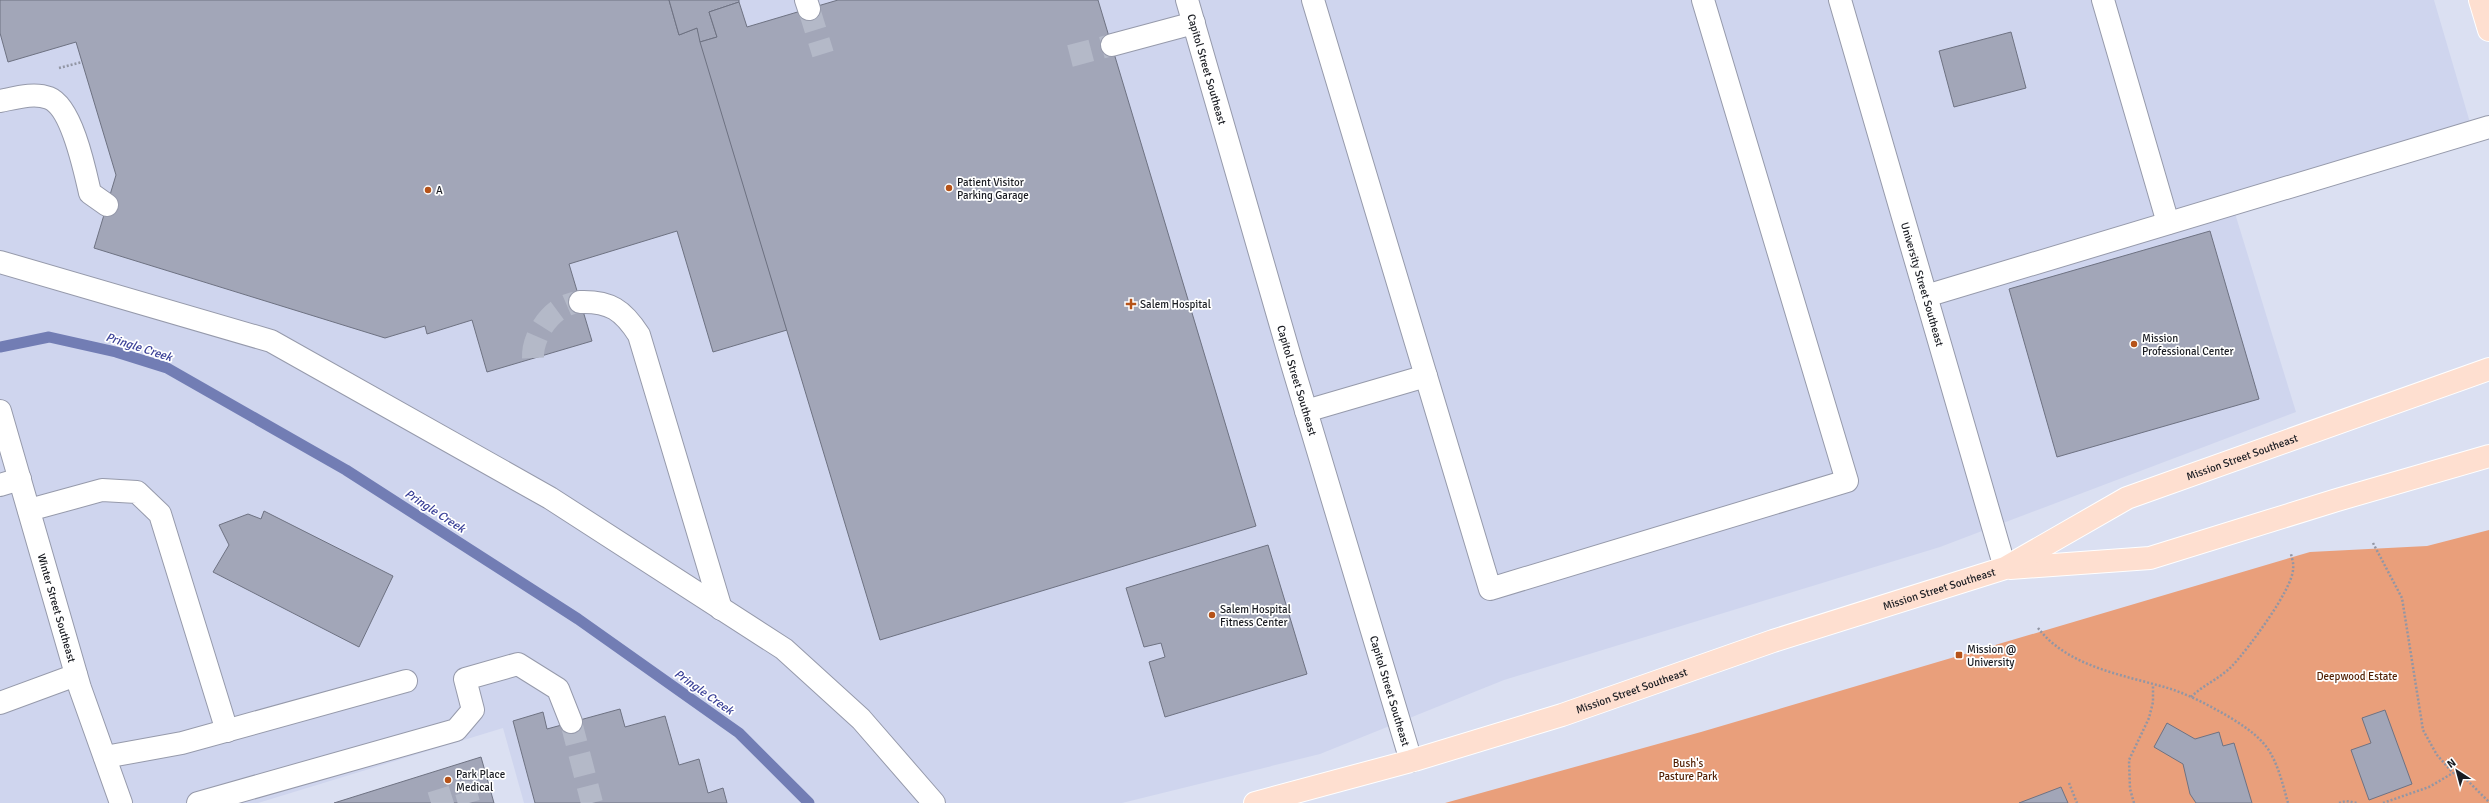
<svg xmlns="http://www.w3.org/2000/svg" width="2489" height="803" font-family="Signika,sans-serif">
  <rect width="100%" height="100%" fill="#dbe0f2"/>
  <!-- built -->
  <polygon fill="#cfd5ee" points="0,0 2434,0 2471,126 2230,197 2296,412 1940,547 1504,680 1320,754 1122,803 524,803 503,728 258,803 0,803"/>
  <!-- green -->
  <polygon fill="#e99f7b" points="2489,530 2489,803 1445,803 1701,732 2310,552 2427,546"/>
  <g fill="none" stroke-linecap="round" stroke-linejoin="round">
    <!-- stream -->
    <polyline stroke="#727db4" stroke-width="11" points="0,347 49,337 116,352 167,368 346,470 578,619 739,733 809,803"/>
  </g>
  <!-- building -->
  <g fill="#a2a6b8" stroke="#6e7282">
    <polygon points="0,0 669,0 679,35 697,28 787,330 713,352 677,231 569,264 592,341 487,372 472,320 427,334 425,326 385,338 94,248 116,175 76,42 8,62 0,33"/>
    <polygon points="669,0 739,0 739,2 709,12 717,37 700,42 697,28 679,35"/>
    <polygon points="838,0 1098,0 1256,526 880,640 700,42 717,37 709,12 739,2 747,27"/>
    <polygon points="2011,32 2026,88 1954,107 1939,51"/>
    <polygon points="2210,231 2259,399 2057,457 2009,289"/>
    <polygon points="264,511 393,576 359,647 213,572 229,545 219,525 248,514 261,519"/>
    <polygon points="1268,545 1307,674 1165,717 1149,662 1165,657 1161,643 1144,647 1126,588"/>
    <polygon points="620,709 625,727 665,716 679,765 699,759 708,793 723,788 727,803 535,803 513,721 543,712 547,729"/>
    <polygon points="2385,710 2412,784 2369,800 2351,750 2371,743 2362,718"/>
    <polygon points="2167,723 2195,739 2219,732 2223,746 2234,743 2252,803 2196,803 2190,794 2183,764 2154,747"/>
    <polygon points="481,757 494,803 334,803"/>
    <polygon points="2061,787 2068,803 2019,803"/>
  </g>
  <g fill="none" stroke-linecap="round" stroke-linejoin="round">
    <!-- minor-tunnel -->
    <g stroke="#b4b9c8" stroke-width="22" stroke-dasharray="22 11" stroke-linecap="butt">
      <polyline points="809,9 823,54"/>
      <polyline points="1070,56 1112,45"/>
      <path d="M533,358C532,334 554,303 580,302"/>
      <polyline points="571,722 592,803"/>
      <polyline points="431,803 466,792 469,803"/>
    </g>
    <!-- minor casing -->
    <g stroke="#969aab" stroke-width="24">
      <g id="minor">
        <polyline points="806,0 809,9"/>
        <path id="s1" d="M1187,0L1292,364L1411,761"/>
        <polyline points="1313,0 1490,589 1847,481 1703,0"/>
        <path id="s2" d="M1840,0L2005,568"/>
        <polyline points="2103,0 2168,223"/>
        <polyline points="1112,45 1194,23"/>
        <path d="M0,101C15,98 34,92 49,98C72,107 85,171 90,193L107,205"/>
        <polyline points="0,262 271,341 550,498 784,649 861,719 934,803"/>
        <polyline points="1926,296 2489,127"/>
        <path d="M580,302C610,301 623,310 639,335L721,609"/>
        <path id="s3" d="M0,411L80,688L121,803"/>
        <polyline points="1306,411 1426,376"/>
        <polyline points="0,485 20,479"/>
        <polyline points="29,510 102,490 137,492 160,514 227,731"/>
        <polyline points="0,703 76,675"/>
        <polyline points="105,757 182,743 406,681"/>
        <polyline points="198,803 456,730 473,710 465,679 518,664 558,689 571,722"/>
      </g>
    </g>
    <!-- major casing -->
    <g stroke="#fff" stroke-width="24">
      <g id="major">
        <polyline points="2480,0 2489,30"/>
        <polyline points="2010,568 2150,558 2337,500 2489,456"/>
        <path id="s4" d="M1255,803L1411,761L1562,715L1773,641L2005,568L2127,498L2489,369"/>
      </g>
    </g>
    <!-- path -->
    <g stroke="#9296a4" stroke-width="2.5" stroke-dasharray="2 2" stroke-linecap="butt">
      <polyline points="59,68 82,62"/>
      <polyline points="2373,543 2402,598 2423,730 2437,755 2453,773"/>
      <path d="M2038,628C2069,668 2125,675 2171,689C2192,696 2212,707 2231,718C2245,727 2258,735 2268,749C2278,764 2283,785 2288,803"/>
      <path d="M2191,697C2203,685 2221,678 2233,665C2247,650 2293,589 2293,569C2294,564 2292,559 2291,554"/>
      <polyline points="2069,783 2077,803"/>
      <polyline points="2134,803 2130,789 2129,760 2149,718 2153,702 2153,685"/>
      <polyline points="2339,803 2346,801 2357,803"/>
      <polyline points="2383,803 2429,787 2453,773 2468,781 2489,802"/>
    </g>
    <!-- minor -->
    <use href="#minor" stroke="#fff" stroke-width="22"/>
    <!-- major -->
    <use href="#major" stroke="#fedfd0" stroke-width="22"/>
  </g>
  <!-- markers -->
  <g fill="#b65319" stroke="#fff" stroke-width="1.5">
    <circle cx="949" cy="188" r="4"/>
    <circle cx="428" cy="190" r="4"/>
    <path d="M1129 298h4v4h4v4h-4v4h-4v-4h-4v-4h4z"/>
    <circle cx="2134" cy="344" r="4"/>
    <circle cx="1212" cy="615" r="4"/>
    <rect x="1955" y="651" width="8" height="8" rx="2"/>
    <circle cx="448" cy="780" r="4"/>
  </g>
  <g text-anchor="middle" stroke-width="3.5" stroke-linejoin="round" paint-order="stroke">
    <!-- street labels -->
    <g font-size="11" fill="#1a1c22" stroke="#fff">
      <text dy="4" stroke="none"><textPath href="#s1" startOffset="72">Capitol Street Southeast</textPath></text>
      <text dy="4" stroke="none"><textPath href="#s2" startOffset="296">University Street Southeast</textPath></text>
      <text dy="4" stroke="none"><textPath href="#s1" startOffset="396">Capitol Street Southeast</textPath></text>
      <text dy="4" stroke="none"><textPath href="#s4" startOffset="1049">Mission Street Southeast</textPath></text>
      <text dy="4" stroke="none"><textPath href="#s4" startOffset="717">Mission Street Southeast</textPath></text>
      <text dy="4" stroke="none"><textPath href="#s3" startOffset="205">Winter Street Southeast</textPath></text>
      <text dy="4" stroke="none"><textPath href="#s4" startOffset="393">Mission Street Southeast</textPath></text>
      <text dy="4" stroke="none"><textPath href="#s1" startOffset="720">Capitol Street Southeast</textPath></text>
    </g>
    <!-- poi labels -->
    <g font-size="11" fill="#1a1c22" stroke="#fff" text-anchor="start">
      <text x="957" y="186">Patient Visitor<tspan x="957" dy="13">Parking Garage</tspan></text>
      <text x="436" y="194">A</text>
      <text x="1140" y="308">Salem Hospital</text>
      <text x="2142" y="342">Mission<tspan x="2142" dy="13">Professional Center</tspan></text>
      <text x="1220" y="613">Salem Hospital<tspan x="1220" dy="13">Fitness Center</tspan></text>
      <text x="1967" y="653">Mission @<tspan x="1967" dy="13">University</tspan></text>
      <text x="456" y="778">Park Place<tspan x="456" dy="13">Medical</tspan></text>
    </g>
    <!-- park labels -->
    <g font-size="11" fill="#501e00" stroke="#fff">
      <text x="2357" y="680">Deepwood Estate</text>
      <text x="1688" y="767">Bush's<tspan x="1688" dy="13">Pasture Park</tspan></text>
    </g>
    <!-- water labels -->
    <g font-size="12" font-style="italic" fill="#393f97" stroke="#fff">
      <text transform="translate(139 347) rotate(18)" y="4">Pringle Creek</text>
      <text transform="translate(435 511) rotate(33)" y="4">Pringle Creek</text>
      <text transform="translate(704 692) rotate(35)" y="4">Pringle Creek</text>
    </g>
  </g>
  <!-- north arrow -->
  <g transform="translate(2457 771) rotate(324)" stroke="#ffffff" stroke-width="3" paint-order="stroke">
  <path d="M0-3L7 15L0 10L-7 15Z" fill="#1a1c22"/>
  <text y="-6" font-size="11" font-weight="bold" text-anchor="middle" fill="#1a1c22">N</text>
  </g>
</svg>
